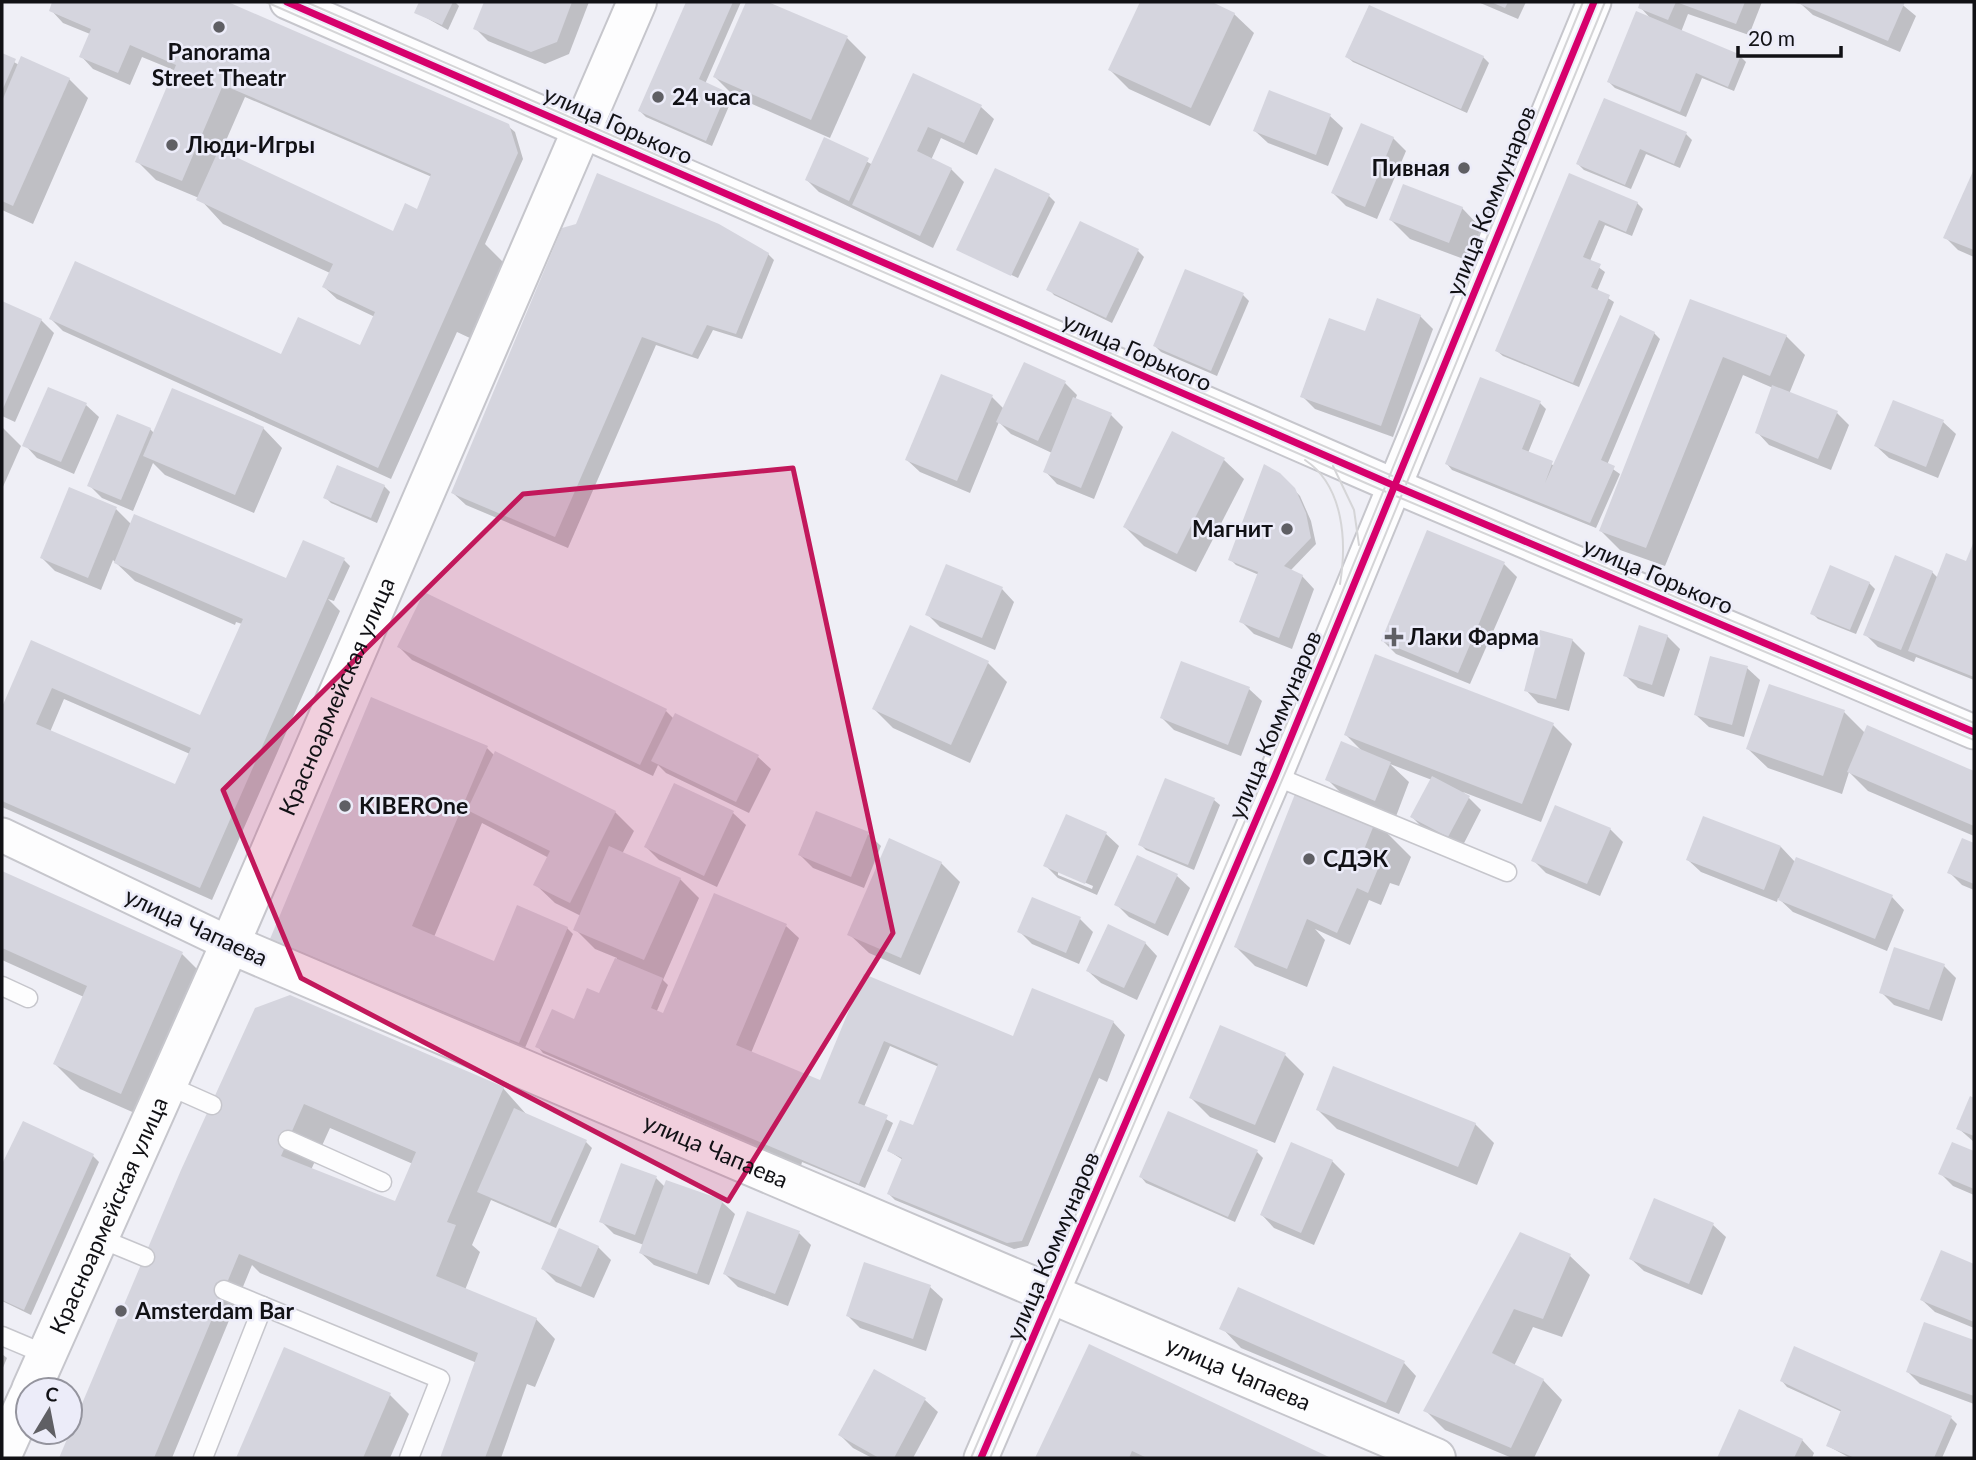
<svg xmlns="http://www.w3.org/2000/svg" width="1976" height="1460" font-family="Lato,sans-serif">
  <rect width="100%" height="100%" fill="#efeff6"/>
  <!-- shadow -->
  <g fill="#0003" fill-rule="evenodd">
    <path d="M54,2H223L508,126L515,132L523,159L485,244L504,263L472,339L457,332L391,479L63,331L51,319L282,356L361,347L375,317L337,299L324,287L330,273L223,224L199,198L156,180L137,161L176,71L142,57L130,85L93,69L81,56L90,34L63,23L51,10ZM245,97L432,177L419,211L394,234L221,152Z"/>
    <polygon points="421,2 455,2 459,6 448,30 416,12"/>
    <polygon points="486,2 589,2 569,54 545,64 488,41 475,28"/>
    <polygon points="688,2 741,2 705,84 732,99 712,146 646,117 640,111"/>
    <polygon points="748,2 764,2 847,38 866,57 830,138 734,96 715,77"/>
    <polygon points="1142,2 1208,2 1234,14 1254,33 1210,126 1129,89 1110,70"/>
    <polygon points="1478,2 1526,2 1518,19"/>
    <polygon points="1642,2 1762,2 1749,35 1688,14 1681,32 1740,56 1746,62 1734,91 1702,78 1686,117 1615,88 1609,82 1652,20 1640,7"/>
    <polygon points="1789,2 1899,2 1916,16 1900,52 1813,15 1801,4"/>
    <polygon points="2,55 19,65 69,79 88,98 33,224 2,210"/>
    <polygon points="1347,57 1483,57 1489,63 1467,113 1353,62"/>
    <polygon points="914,76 981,107 994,119 977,155 941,138 931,160 951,169 964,182 933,248 819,192 807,180 825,139 873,165"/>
    <polygon points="1330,116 1343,128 1328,166 1268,143 1255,131"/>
    <polygon points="1686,134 1692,140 1680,168 1646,154 1631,189 1584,170 1578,164"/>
    <polygon points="1393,138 1406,151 1377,219 1346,206 1333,193"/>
    <polygon points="996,171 1049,196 1055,202 1018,278 958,250"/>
    <polygon points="1974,174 1974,257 1958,250 1945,237"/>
    <polygon points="1570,175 1637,203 1643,209 1632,236 1605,225 1590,261 1605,272 1597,291 1614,302 1579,387 1503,356 1497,351"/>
    <polygon points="1462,208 1481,228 1469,261 1410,239 1391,220"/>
    <polygon points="1080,223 1138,251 1144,257 1112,323 1054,295 1049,289"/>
    <polygon points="564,230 768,254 774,260 742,339 713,330 698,359 656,345 568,548 466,505 453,493"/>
    <polygon points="1186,271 1243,295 1249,301 1217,376 1161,352 1155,346"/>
    <polygon points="1691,301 1786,336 1805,355 1789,394 1837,413 1849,425 1831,470 1769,445 1757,432 1773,388 1743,375 1665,566 1620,550 1601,531"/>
    <polygon points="2,303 41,320 54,333 15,422 2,416"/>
    <polygon points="1420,316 1433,329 1393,437 1315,409 1302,396 1366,333"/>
    <polygon points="1654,333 1660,339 1607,465 1620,474 1596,528 1452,470 1447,464 1540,403 1546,409 1528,453 1555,466"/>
    <polygon points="1065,383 1077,395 1075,400 1111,415 1123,427 1094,499 1057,484 1045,471 1052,453 1011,434 999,422 970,493 920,472 907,460 992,397 1004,409"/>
    <polygon points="86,405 99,417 74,474 37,458 25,445"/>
    <polygon points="1943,422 1956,434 1938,478 1889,458 1876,446"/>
    <polygon points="2,427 21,446 2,489"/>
    <polygon points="263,428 282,448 254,513 165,475 153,463 133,511 102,498 89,485 150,429 155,434"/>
    <polygon points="1172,433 1224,460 1244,479 1196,572 1144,546 1125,527"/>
    <polygon points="1279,474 1300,496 1311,521 1316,544 1290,571 1302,576 1314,589 1292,649 1254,634 1241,621 1259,575 1236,565 1230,559"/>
    <polygon points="384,486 390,492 377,523 331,503 325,497"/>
    <path d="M116,509L131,524L135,516L287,580L344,560L350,566L334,601L328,599L340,611L212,900L2,807V712L32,643L201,718L242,624L236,622L235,625L135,581L113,560L101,590L55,571L42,558ZM64,699L190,754L176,787L50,732Z"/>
    <polygon points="1974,546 1974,680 1916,657 1914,662 1878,647 1865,634 1932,572 1938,578 1967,563"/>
    <polygon points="1504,564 1517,577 1470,684 1396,654 1383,641"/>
    <polygon points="1869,583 1875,589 1856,634 1818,619 1813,614"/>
    <polygon points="1002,589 1014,602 995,650 940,627 927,614"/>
    <polygon points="911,628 988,663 1007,682 970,763 893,728 874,709"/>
    <polygon points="1667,636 1680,649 1664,697 1638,688 1625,675"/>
    <polygon points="1572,640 1585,653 1569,711 1538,703 1526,690"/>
    <polygon points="399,647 666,711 674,719 758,757 771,769 749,813 666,773 658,765 653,776 412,660"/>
    <polygon points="1182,663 1249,689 1262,701 1241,756 1174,730 1162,718"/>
    <polygon points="1747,668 1760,680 1744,737 1709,727 1696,715"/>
    <polygon points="1844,712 1865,733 1868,728 1974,773 1974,836 1868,791 1849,772 1842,794 1768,768 1748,749"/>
    <polygon points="1553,725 1572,744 1541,822 1463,792 1481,810 1461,849 1425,830 1412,817 1432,780 1390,764 1409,782 1395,819 1346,798 1327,779 1364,753 1346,735"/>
    <polygon points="487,748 495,756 615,812 634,831 622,854 680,879 699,898 663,980 668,985 656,1013 664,1016 786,926 799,938 751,1053 820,1082 865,976 1014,1039 1113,1022 1125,1035 1107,1082 1099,1078 1028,1246 1014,1249 895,1200 889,1194 903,1160 889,1151 914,1127 939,1067 890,1046 864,1107 893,1123 865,1188 802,1162 801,1166 543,1053 538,1047 575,1021 600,996 617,958 595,949 575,929 581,916 555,903 535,884 549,858 482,823 434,937 495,963 567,928 573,934 525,1048 434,1009 431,1016 291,958 272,939"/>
    <polygon points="675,785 733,813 746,825 717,887 659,860 646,847"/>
    <polygon points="1214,800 1220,805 1194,870 1146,850 1140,844"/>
    <path d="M1067,816L1106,834L1119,846L1097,895L1058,878L1046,866ZM1058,871L1093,886L1092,889L1058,875Z"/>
    <polygon points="1704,818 1781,847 1796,863 1892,897 1904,910 1887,951 1793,912 1778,898 1777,902 1701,872 1688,860"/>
    <polygon points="1376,822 1411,857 1399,886 1390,883 1381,905 1369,900 1350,945 1315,929 1325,940 1307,987 1255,966 1236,947"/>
    <polygon points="1610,829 1623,842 1600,896 1546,873 1533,860"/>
    <polygon points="868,834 881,846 864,888 813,868 800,855"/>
    <polygon points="1963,840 1974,845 1974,890 1962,885 1949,872"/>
    <polygon points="1138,857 1177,876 1190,888 1168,936 1129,917 1116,904"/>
    <polygon points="941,863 960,882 920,975 869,953 849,934"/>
    <polygon points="2,873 182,954 207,979 146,1118 80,1089 55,1064 84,997 2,960"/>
    <polygon points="1033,899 1080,919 1093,932 1079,964 1032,944 1019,931"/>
    <polygon points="1145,943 1157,956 1137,1000 1101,983 1088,971"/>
    <polygon points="1944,966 1956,978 1942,1021 1894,1005 1881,992"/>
    <path d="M256,1009L503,1088L527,1115L586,1142L592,1148L556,1228L491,1200L472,1245L480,1252L465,1290L536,1319L555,1339L535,1387L527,1384L501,1458H441L477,1363L260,1273L252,1265L172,1458H61L183,1171ZM330,1128L413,1164L396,1204L311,1170Z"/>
    <polygon points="1285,1055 1304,1074 1275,1143 1210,1117 1191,1098"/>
    <polygon points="1971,1098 1974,1100 1974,1142 1958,1128"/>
    <polygon points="1318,1110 1475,1124 1494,1143 1477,1185 1337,1129"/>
    <polygon points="24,1123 93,1156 99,1162 31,1315 2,1301 2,1166"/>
    <polygon points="1953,1144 1974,1153 1974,1195 1953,1186 1941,1174"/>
    <polygon points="1257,1152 1263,1158 1235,1222 1146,1183 1141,1177"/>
    <polygon points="1332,1161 1345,1174 1314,1245 1274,1228 1262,1215"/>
    <polygon points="656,1178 665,1187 722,1202 735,1214 709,1285 654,1265 641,1253 644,1245 614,1234 601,1221"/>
    <polygon points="1713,1225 1726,1237 1702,1295 1644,1271 1631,1259"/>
    <polygon points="799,1233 811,1245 788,1306 738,1287 725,1274"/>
    <polygon points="1521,1235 1570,1256 1590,1275 1562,1337 1533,1327 1514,1366 1543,1380 1562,1400 1534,1458 1512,1458 1445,1430 1426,1411"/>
    <polygon points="598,1247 611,1260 594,1298 556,1282 543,1269"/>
    <polygon points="1942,1253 1974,1266 1974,1328 1935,1312 1922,1300"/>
    <polygon points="930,1287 943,1299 926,1351 860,1328 848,1316"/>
    <polygon points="1925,1324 1974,1342 1974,1404 1920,1384 1908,1372"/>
    <polygon points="1222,1328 1404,1363 1416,1376 1399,1414 1241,1348"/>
    <polygon points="1090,1346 1326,1458 1037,1458"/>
    <polygon points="285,1350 390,1395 409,1414 390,1458 238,1458"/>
    <polygon points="2,1354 7,1358 2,1370"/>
    <polygon points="875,1372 925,1400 938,1412 913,1458 872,1458 853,1448 840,1435"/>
    <polygon points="1782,1381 1951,1418 1957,1424 1942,1458 1850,1458 1828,1446 1842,1412 1787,1387"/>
    <polygon points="1740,1412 1802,1440 1814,1453 1812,1458 1719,1458"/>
  </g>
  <!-- building -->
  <g fill="#d5d5de" fill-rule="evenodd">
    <polygon points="52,2 228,2 509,124 518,153 378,468 49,319 75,261 281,354 298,317 360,345 375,312 322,287 333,264 196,200 219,149 393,231 405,203 417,209 431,174 223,85 182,181 135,162 176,65 130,45 118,73 79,57 91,29 49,11"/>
    <polygon points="419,2 453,2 442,25 414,13"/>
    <polygon points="484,2 572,2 557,42 531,52 473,29"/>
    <polygon points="686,2 733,2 699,79 727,92 706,141 638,111"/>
    <polygon points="746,2 768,2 848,36 811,120 713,77"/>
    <polygon points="1140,2 1212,2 1235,13 1191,108 1108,70"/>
    <polygon points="1491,2 1508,2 1505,8"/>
    <polygon points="1640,2 1745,2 1736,24 1676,2 1668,20 1638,8"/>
    <polygon points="1795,2 1905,2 1888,41"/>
    <polygon points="1369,5 1484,56 1461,109 1345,57"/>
    <polygon points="1636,11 1741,55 1728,87 1696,73 1680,112 1607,82"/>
    <polygon points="2,53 16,59 2,91"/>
    <polygon points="21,56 70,78 13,206 2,201 2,101"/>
    <polygon points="913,73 982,105 964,143 928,127 917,151 952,168 920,236 852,205"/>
    <polygon points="1269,90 1331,114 1316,155 1253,131"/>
    <polygon points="1604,98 1687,132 1674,164 1640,149 1625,185 1576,164"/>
    <polygon points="1361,123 1394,137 1365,207 1331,193"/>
    <polygon points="824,137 869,158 849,201 805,180"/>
    <polygon points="995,168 1050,194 1011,276 956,250"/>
    <polygon points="1974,169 1974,250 1943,238"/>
    <polygon points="597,173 719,224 769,253 736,334 707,325 692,355 642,337 555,537 451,493 562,228 576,224"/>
    <polygon points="1569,173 1638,202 1626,232 1599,220 1583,257 1601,264 1591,287 1610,295 1573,383 1495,351"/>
    <polygon points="1403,184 1463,207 1449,243 1389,220"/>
    <polygon points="1080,221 1139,249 1106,318 1046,290"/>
    <polygon points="1185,269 1244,293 1211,371 1153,346"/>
    <polygon points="1377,298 1421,315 1381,426 1300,397 1329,318 1365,331"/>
    <polygon points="1690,299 1787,335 1770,376 1723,357 1646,548 1599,531"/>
    <polygon points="2,301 42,319 2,411"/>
    <polygon points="1620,315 1655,332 1601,460 1615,466 1590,523 1445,464 1480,377 1541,401 1522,449 1553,461 1545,483"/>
    <polygon points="1024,362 1066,381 1038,441 996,422"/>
    <polygon points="941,374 993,395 957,481 905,460"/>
    <polygon points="1772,385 1838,411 1818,459 1755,433"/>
    <polygon points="48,387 87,403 61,462 22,446"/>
    <polygon points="172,388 264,427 235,495 143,456"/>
    <polygon points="1073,397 1112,413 1081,488 1043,472"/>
    <polygon points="1893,400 1944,420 1926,467 1874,446"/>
    <polygon points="117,414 151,428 121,500 87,486"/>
    <polygon points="1172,431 1225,458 1177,554 1123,527"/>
    <polygon points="1264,464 1280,473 1295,488 1306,513 1311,538 1284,566 1303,575 1279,638 1239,622 1258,572 1228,560"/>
    <polygon points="337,465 385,485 371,518 323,498"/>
    <polygon points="69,487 117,507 88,578 40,558"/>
    <path d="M134,514L286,578L303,540L345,558L200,888L2,801V707L31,640L200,715L243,619L114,563ZM52,688L191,748L175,784L36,724Z"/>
    <polygon points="1427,530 1505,562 1458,673 1381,641"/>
    <polygon points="1974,541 1974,677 1908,651 1946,553 1966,561"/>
    <polygon points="1895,555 1933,571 1901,650 1863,635"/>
    <polygon points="946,564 1003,587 982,638 925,615"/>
    <polygon points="1830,565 1870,582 1850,630 1810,614"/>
    <polygon points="424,592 667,709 640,765 397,647"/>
    <polygon points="910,625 989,661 951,745 872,709"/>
    <polygon points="1639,625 1668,635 1652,685 1623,676"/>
    <polygon points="1540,630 1573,639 1556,699 1524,691"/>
    <polygon points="1375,654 1554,723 1522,804 1344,735"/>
    <polygon points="1710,656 1748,666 1732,725 1694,715"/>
    <polygon points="1181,661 1250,687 1228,745 1160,718"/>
    <polygon points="1769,684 1845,710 1823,776 1746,749"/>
    <polygon points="371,697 488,746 412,926 494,961 517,905 568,927 519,1043 270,939"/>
    <polygon points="675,713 759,755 736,802 651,761"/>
    <polygon points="1867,725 1974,771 1974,826 1847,772"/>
    <polygon points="1341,741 1391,762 1375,801 1325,780"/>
    <polygon points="495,751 616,811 570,903 533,885 550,851 467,810"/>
    <polygon points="1432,776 1470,796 1448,837 1410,817"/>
    <polygon points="1165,778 1215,798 1188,865 1138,845"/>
    <polygon points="674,783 734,811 704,876 644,847"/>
    <polygon points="1297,789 1376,820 1363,852 1382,859 1368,893 1357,888 1337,933 1307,919 1287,969 1234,947"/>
    <polygon points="1555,805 1611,828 1587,884 1531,861"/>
    <polygon points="816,811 869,832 851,877 798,855"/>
    <polygon points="1066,814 1107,832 1085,884 1043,866"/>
    <polygon points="1703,816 1781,846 1764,890 1686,860"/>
    <polygon points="889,838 942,862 901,958 847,935"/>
    <polygon points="1962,838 1974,843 1974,884 1947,873"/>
    <polygon points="609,846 681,878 644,960 573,930"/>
    <polygon points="1137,855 1178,874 1155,924 1114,905"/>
    <polygon points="1796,857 1893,895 1875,939 1778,900"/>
    <polygon points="2,871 183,952 121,1094 53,1064 87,986 2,948"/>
    <polygon points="714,893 787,924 736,1045 820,1080 864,974 1013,1036 1032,988 1114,1021 1022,1241 1007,1243 887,1194 902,1158 887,1151 900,1120 913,1125 938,1064 884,1041 858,1103 888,1115 859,1184 535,1047 552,1009 574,1019 587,988 599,993 615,958 663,978 651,1008 663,1013"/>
    <polygon points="1032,897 1081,917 1066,953 1017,932"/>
    <polygon points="1108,924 1146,942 1124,988 1086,971"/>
    <polygon points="1894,947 1945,964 1929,1010 1879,993"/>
    <path d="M290,995L504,1087L447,1222L456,1225L436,1276L537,1318L485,1458H440L478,1353L239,1254L154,1458H59L181,1170L255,1008ZM304,1104L416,1152L395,1201L281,1156Z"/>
    <polygon points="1220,1025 1286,1053 1255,1125 1189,1098"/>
    <polygon points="1333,1066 1476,1123 1458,1167 1316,1110"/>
    <polygon points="1970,1096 1974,1098 1974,1136 1956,1129"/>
    <polygon points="514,1108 587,1140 550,1223 477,1192"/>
    <polygon points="1168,1111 1258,1150 1228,1217 1139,1177"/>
    <polygon points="23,1121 94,1154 24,1310 2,1300 2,1164"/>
    <polygon points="1291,1142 1333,1160 1301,1233 1260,1215"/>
    <polygon points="1952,1142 1974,1151 1974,1189 1938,1174"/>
    <polygon points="621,1163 657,1176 635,1235 599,1222"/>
    <polygon points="666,1180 723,1200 697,1274 639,1253"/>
    <polygon points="1654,1198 1714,1223 1689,1284 1629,1259"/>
    <polygon points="747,1211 800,1231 775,1294 723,1274"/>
    <polygon points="559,1228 599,1246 581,1287 541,1269"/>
    <polygon points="1520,1232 1571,1254 1543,1319 1514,1309 1492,1353 1544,1379 1511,1448 1423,1411"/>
    <polygon points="1941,1250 1974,1264 1974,1322 1920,1300"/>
    <polygon points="864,1262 931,1285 913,1339 846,1316"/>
    <polygon points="1238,1287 1405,1361 1386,1403 1219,1329"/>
    <polygon points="1924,1322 1974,1340 1974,1396 1906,1372"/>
    <polygon points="1089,1344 1331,1458 1147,1458 1132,1451 1129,1458 1035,1458"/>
    <polygon points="1794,1346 1952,1416 1934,1458 1855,1458 1826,1446 1841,1410 1780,1381"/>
    <polygon points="284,1347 391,1393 363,1458 236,1458"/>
    <polygon points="874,1369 926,1398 894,1458 879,1458 838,1435"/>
    <polygon points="1739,1409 1803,1439 1794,1458 1717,1458"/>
  </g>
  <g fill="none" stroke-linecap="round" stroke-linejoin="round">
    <!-- lane casing -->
    <g stroke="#c6c6cc" stroke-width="21">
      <g id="lane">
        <polyline points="1275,776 1507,872"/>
        <polyline points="2,986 28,998"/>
        <polyline points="167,1085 212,1105"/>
        <polyline points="288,1140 382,1182"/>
        <polyline points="99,1238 145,1257"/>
        <polyline points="224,1290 440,1379 409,1458"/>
        <polyline points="2,1336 47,1355"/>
        <polyline points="203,1458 263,1306"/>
      </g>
    </g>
    <!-- street casing -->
    <g stroke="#c6c6cc" stroke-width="37">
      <g id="street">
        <polyline points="287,2 1395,486 1974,732"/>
        <polyline points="2,835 230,944"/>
        <polyline points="981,1458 1275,776 1594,2"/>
      </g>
    </g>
    <!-- secondary casing -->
    <g stroke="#c6c6cc" stroke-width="42">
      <g id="secondary">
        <path id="s1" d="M230,944L1436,1458"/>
        <path id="s2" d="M31,1390L230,944L637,2"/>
        <polyline points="2,1455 28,1397"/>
      </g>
    </g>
    <!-- lane -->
    <use href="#lane" stroke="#fdfdfe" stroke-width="18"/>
    <!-- street -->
    <use href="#street" stroke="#fdfdfe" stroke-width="33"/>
    <!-- secondary -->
    <use href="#secondary" stroke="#fdfdfe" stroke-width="38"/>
    <!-- tram -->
    <g stroke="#d5d5d7" stroke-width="2">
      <polyline points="266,2 1384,491 1974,740"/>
      <polyline points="306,2 1498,522 1974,723"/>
      <path d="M1305,460C1344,486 1347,542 1340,584"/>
      <polyline points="1333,466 1354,510 1359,545"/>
      <polyline points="971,1458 1321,644 1583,2"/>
      <polyline points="990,1458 1332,664 1605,2"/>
    </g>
    <!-- cycleway casing -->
    <g stroke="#ececf9" stroke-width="11">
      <g id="cycleway">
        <polyline points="287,2 1395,486 1974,732"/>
        <polyline points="981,1458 1275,776 1594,2"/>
      </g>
    </g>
    <!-- cycleway -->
    <use href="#cycleway" stroke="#d6006c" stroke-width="7"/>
  </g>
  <!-- marked area -->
  <path fill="#c2185b" fill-opacity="0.2" stroke="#c2185b" stroke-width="5" stroke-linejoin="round" d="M793,468L893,933L728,1201L301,978L223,790L523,494Z"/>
  <!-- markers -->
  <g fill="#5f5f64" stroke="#ececf9" stroke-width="2.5">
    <circle cx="219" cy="27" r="7"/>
    <circle cx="658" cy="97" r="7"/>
    <circle cx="172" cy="145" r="7"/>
    <circle cx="1464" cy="168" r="7"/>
    <circle cx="1287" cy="529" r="7"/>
    <path d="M1390.5 626.5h7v7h7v7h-7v7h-7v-7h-7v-7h7z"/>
    <circle cx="345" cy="806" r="7"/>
    <circle cx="1309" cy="859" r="7"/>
    <circle cx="121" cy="1311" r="7"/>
  </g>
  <g text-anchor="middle" stroke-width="5" stroke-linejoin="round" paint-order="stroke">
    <!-- poi labels -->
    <g font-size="23" font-weight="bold" fill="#111115" stroke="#ececf9" text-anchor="start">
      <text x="219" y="60" text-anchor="middle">Panorama<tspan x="219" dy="26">Street Theatr</tspan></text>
      <text x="672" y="105">24 часа</text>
      <text x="186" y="153">Люди-Игры</text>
      <text x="1450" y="176" text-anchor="end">Пивная</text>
      <text x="1273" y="537" text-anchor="end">Магнит</text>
      <text x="1408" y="645">Лаки Фарма</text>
      <text x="359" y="814">KIBEROne</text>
      <text x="1323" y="867">СДЭК</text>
      <text x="135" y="1319">Amsterdam Bar</text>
    </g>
    <!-- street labels -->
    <g font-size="23" fill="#111115" stroke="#ececf9">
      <text transform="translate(618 125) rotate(24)" y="8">улица Горького</text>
      <text transform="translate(1491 201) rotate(-68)" y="8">улица Коммунаров</text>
      <text transform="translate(1137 352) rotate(24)" y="8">улица Горького</text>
      <text transform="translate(1658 576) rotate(23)" y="8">улица Горького</text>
      <text dy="8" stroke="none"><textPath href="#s2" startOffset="758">Красноармейская улица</textPath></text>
      <text transform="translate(1275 725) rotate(-67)" y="8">улица Коммунаров</text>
      <text transform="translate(196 927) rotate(25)" y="8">улица Чапаева</text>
      <text dy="8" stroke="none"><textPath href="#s1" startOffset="528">улица Чапаева</textPath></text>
      <text dy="8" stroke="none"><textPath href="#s2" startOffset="191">Красноармейская улица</textPath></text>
      <text transform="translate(1053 1246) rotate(-67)" y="8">улица Коммунаров</text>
      <text dy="8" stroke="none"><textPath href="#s1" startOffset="1096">улица Чапаева</textPath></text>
    </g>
  </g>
  <!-- border -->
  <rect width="1976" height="1460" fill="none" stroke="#111115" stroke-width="7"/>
  <!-- north arrow -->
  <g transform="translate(49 1411) rotate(10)"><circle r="33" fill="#ececf9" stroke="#94949e" stroke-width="2"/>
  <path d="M0-5L12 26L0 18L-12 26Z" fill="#5f5f64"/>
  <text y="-10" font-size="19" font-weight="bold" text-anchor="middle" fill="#111115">С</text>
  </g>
  <!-- scale -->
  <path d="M1738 46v10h103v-10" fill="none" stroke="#111115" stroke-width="3.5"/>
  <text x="1748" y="46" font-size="21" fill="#111115" stroke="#ececf9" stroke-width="5" paint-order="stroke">20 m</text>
</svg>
